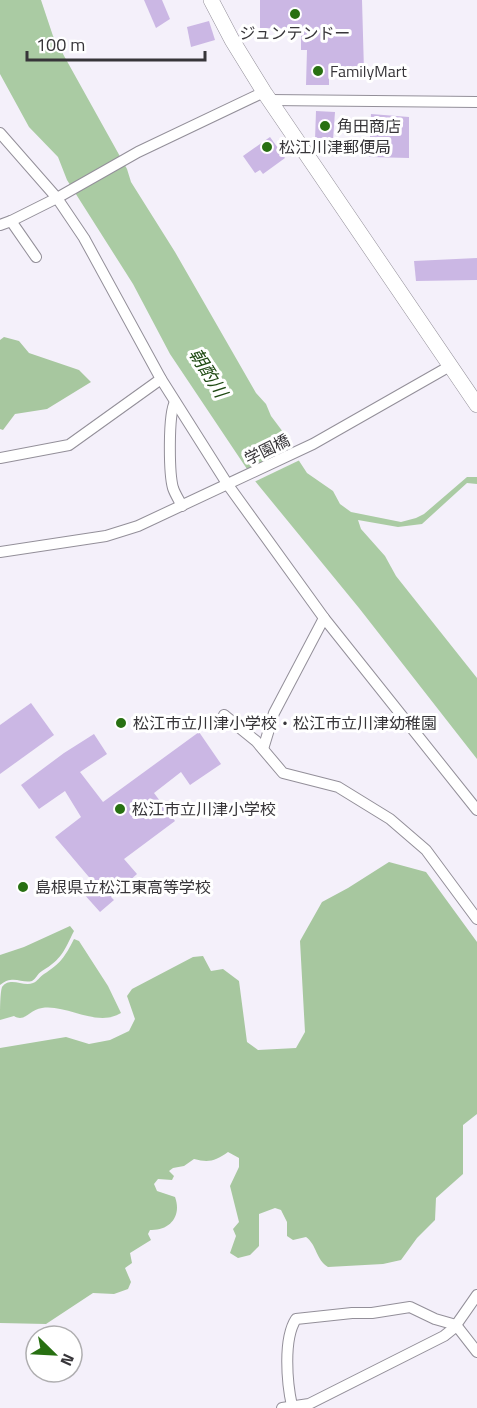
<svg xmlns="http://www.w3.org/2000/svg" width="477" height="1408" font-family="'Titillium Web','Noto Sans JP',sans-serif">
  <rect width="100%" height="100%" fill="#f4f0fa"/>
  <!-- forest -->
  <g fill="#a7c79f">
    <polygon points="4,337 19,341 29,353 79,370 91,382 47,409 15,414 3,430 0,429 0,340"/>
    <path d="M389,862L426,872L477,942V1114L463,1125V1174L436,1198L435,1220L417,1238L401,1260L383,1264L328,1267C316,1260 317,1245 306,1237L293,1240L287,1236V1222L281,1210L275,1208L259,1214V1246L250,1255L238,1258L230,1253L236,1236L233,1229L239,1222L230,1186L239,1167V1158L228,1152C215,1161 209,1163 194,1159L184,1166L173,1168L169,1171L174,1176L172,1180L158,1179L154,1184L157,1191L175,1197C182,1216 170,1231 150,1230L148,1234L151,1240L130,1253L132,1263L125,1268L131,1282L128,1289L114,1294L93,1293L46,1324L0,1323V1048L66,1037L89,1044L110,1040L129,1031L135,1019L127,996L132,989L193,957L203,956L211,971L223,969L239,981L247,1042L258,1050L296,1048L305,1032L300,941L322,902L348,888Z"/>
    <path d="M70,926L74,931C64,951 62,959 42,971C37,974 36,979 32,981C22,984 13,974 0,985V955L24,947Z"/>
  </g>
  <!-- water -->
  <g fill="#aacba3">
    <polygon points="0,0 41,0 53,36 127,169 131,182 175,252 256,393 266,404 271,416 283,432 290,447 307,473 333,491 340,504 351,512 401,522 416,518 424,514 467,477 477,477 477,484 467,483 422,524 398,527 358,520 361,529 385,556 396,576 477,678 477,759 359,608 255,481 170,354 133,284 67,180 58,157 29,127 0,74"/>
    <path d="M74,939L79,941L108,986L121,1013C97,1028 67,1004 42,1008C30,1009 25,1023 14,1016L0,1020C0,1011 0,993 2,987C10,976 23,987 33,983C38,981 39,977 44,974C60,964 65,957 74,939Z"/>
  </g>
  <!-- pier -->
  <polygon fill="#f4f0fa" points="293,447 302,459 252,483 243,471"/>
  <!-- building -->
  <g fill="#cbb7e4">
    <polygon points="144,0 162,0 170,19 156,28"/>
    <polygon points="260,0 362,0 364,71 329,74 329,85 306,85 307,50 301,50 301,29 260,28"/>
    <polygon points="209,21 215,40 191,47 187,27"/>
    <polygon points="316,111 335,112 333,140 315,140"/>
    <polygon points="371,114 409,117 409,158 369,157"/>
    <polygon points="270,137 285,158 263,174 260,170 255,173 243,156"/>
    <polygon points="477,258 477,280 416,281 414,261"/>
    <polygon points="31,703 54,735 0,774 0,725"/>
    <polygon points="199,732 221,764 190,785 181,772 154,793 175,821 124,859 137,874 111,897 114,900 100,912 83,893 94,883 55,837 81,817 65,791 39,809 21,785 64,753 94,734 107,754 80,772 103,802"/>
  </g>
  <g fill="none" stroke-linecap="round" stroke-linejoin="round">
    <!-- street casing -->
    <g stroke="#938f99" stroke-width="12">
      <g id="street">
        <polyline points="269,100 477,102"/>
        <polyline points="0,133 57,198 84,238 161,379 228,485 324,618"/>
        <polyline points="11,221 36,257"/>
        <polyline points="0,225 11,221 57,198 138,152 264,92"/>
        <path d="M175,402C168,414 169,474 173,488C175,494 179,500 182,506"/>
        <polyline points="0,458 69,445 161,379"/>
        <polyline points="0,552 106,536 138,526 313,444 450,366"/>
        <polyline points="224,715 256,741 283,773 338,787 390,819 426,850 477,919"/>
        <polyline points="263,749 274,713 324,618 477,810"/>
        <polyline points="282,1408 309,1404 444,1336 454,1328 477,1295"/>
        <path d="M295,1408L292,1406C287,1383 283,1339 296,1319L352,1313H372L410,1307L435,1319L456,1325L477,1352"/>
      </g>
    </g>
    <!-- secondary casing -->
    <g stroke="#938f99" stroke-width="16">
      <polyline id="secondary" points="211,0 232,40 264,92 477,405"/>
    </g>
    <!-- street -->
    <use href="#street" stroke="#fff" stroke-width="10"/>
    <!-- secondary -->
    <use href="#secondary" stroke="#fff" stroke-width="15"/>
  </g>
  <!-- markers -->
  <g fill="#287012" stroke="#fff" stroke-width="2">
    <circle cx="295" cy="14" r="6"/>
    <circle cx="318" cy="71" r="6"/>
    <circle cx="325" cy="126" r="6"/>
    <circle cx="267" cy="147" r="6"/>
    <circle cx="121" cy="723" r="6"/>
    <circle cx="120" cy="809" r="6"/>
    <circle cx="23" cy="887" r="6"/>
  </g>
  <g text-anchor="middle" stroke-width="6" stroke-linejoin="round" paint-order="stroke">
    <!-- poi labels -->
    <g font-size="16" fill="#373539" stroke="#fff" text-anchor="start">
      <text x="295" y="39" text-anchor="middle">ジュンテンドー</text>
      <text x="330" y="77">FamilyMart</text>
      <text x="337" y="132">角田商店</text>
      <text x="279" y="153">松江川津郵便局</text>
      <text x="133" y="729">松江市立川津小学校・松江市立川津幼稚園</text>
      <text x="132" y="815">松江市立川津小学校</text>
      <text x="35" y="893">島根県立松江東高等学校</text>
    </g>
    <!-- street labels -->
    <g font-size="16" fill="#373539" stroke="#fff">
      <text transform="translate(267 449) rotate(-26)" y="6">学園橋</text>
    </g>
    <!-- water labels -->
    <g font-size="18" font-style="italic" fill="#1f4a13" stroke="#fff">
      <text transform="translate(208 373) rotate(58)" y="6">朝酌川</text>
    </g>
  </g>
  <!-- north arrow -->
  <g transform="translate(54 1354) rotate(114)"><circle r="28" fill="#ffffff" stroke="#afaeb0" stroke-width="1.5"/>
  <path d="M0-4.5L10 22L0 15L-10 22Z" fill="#287012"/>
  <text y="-9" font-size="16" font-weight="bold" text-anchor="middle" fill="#373539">N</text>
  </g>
  <!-- scale -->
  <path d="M27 51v9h178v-9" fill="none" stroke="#373539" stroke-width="3"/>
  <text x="36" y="51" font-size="18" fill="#373539" stroke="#ffffff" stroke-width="4.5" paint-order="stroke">100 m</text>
</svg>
